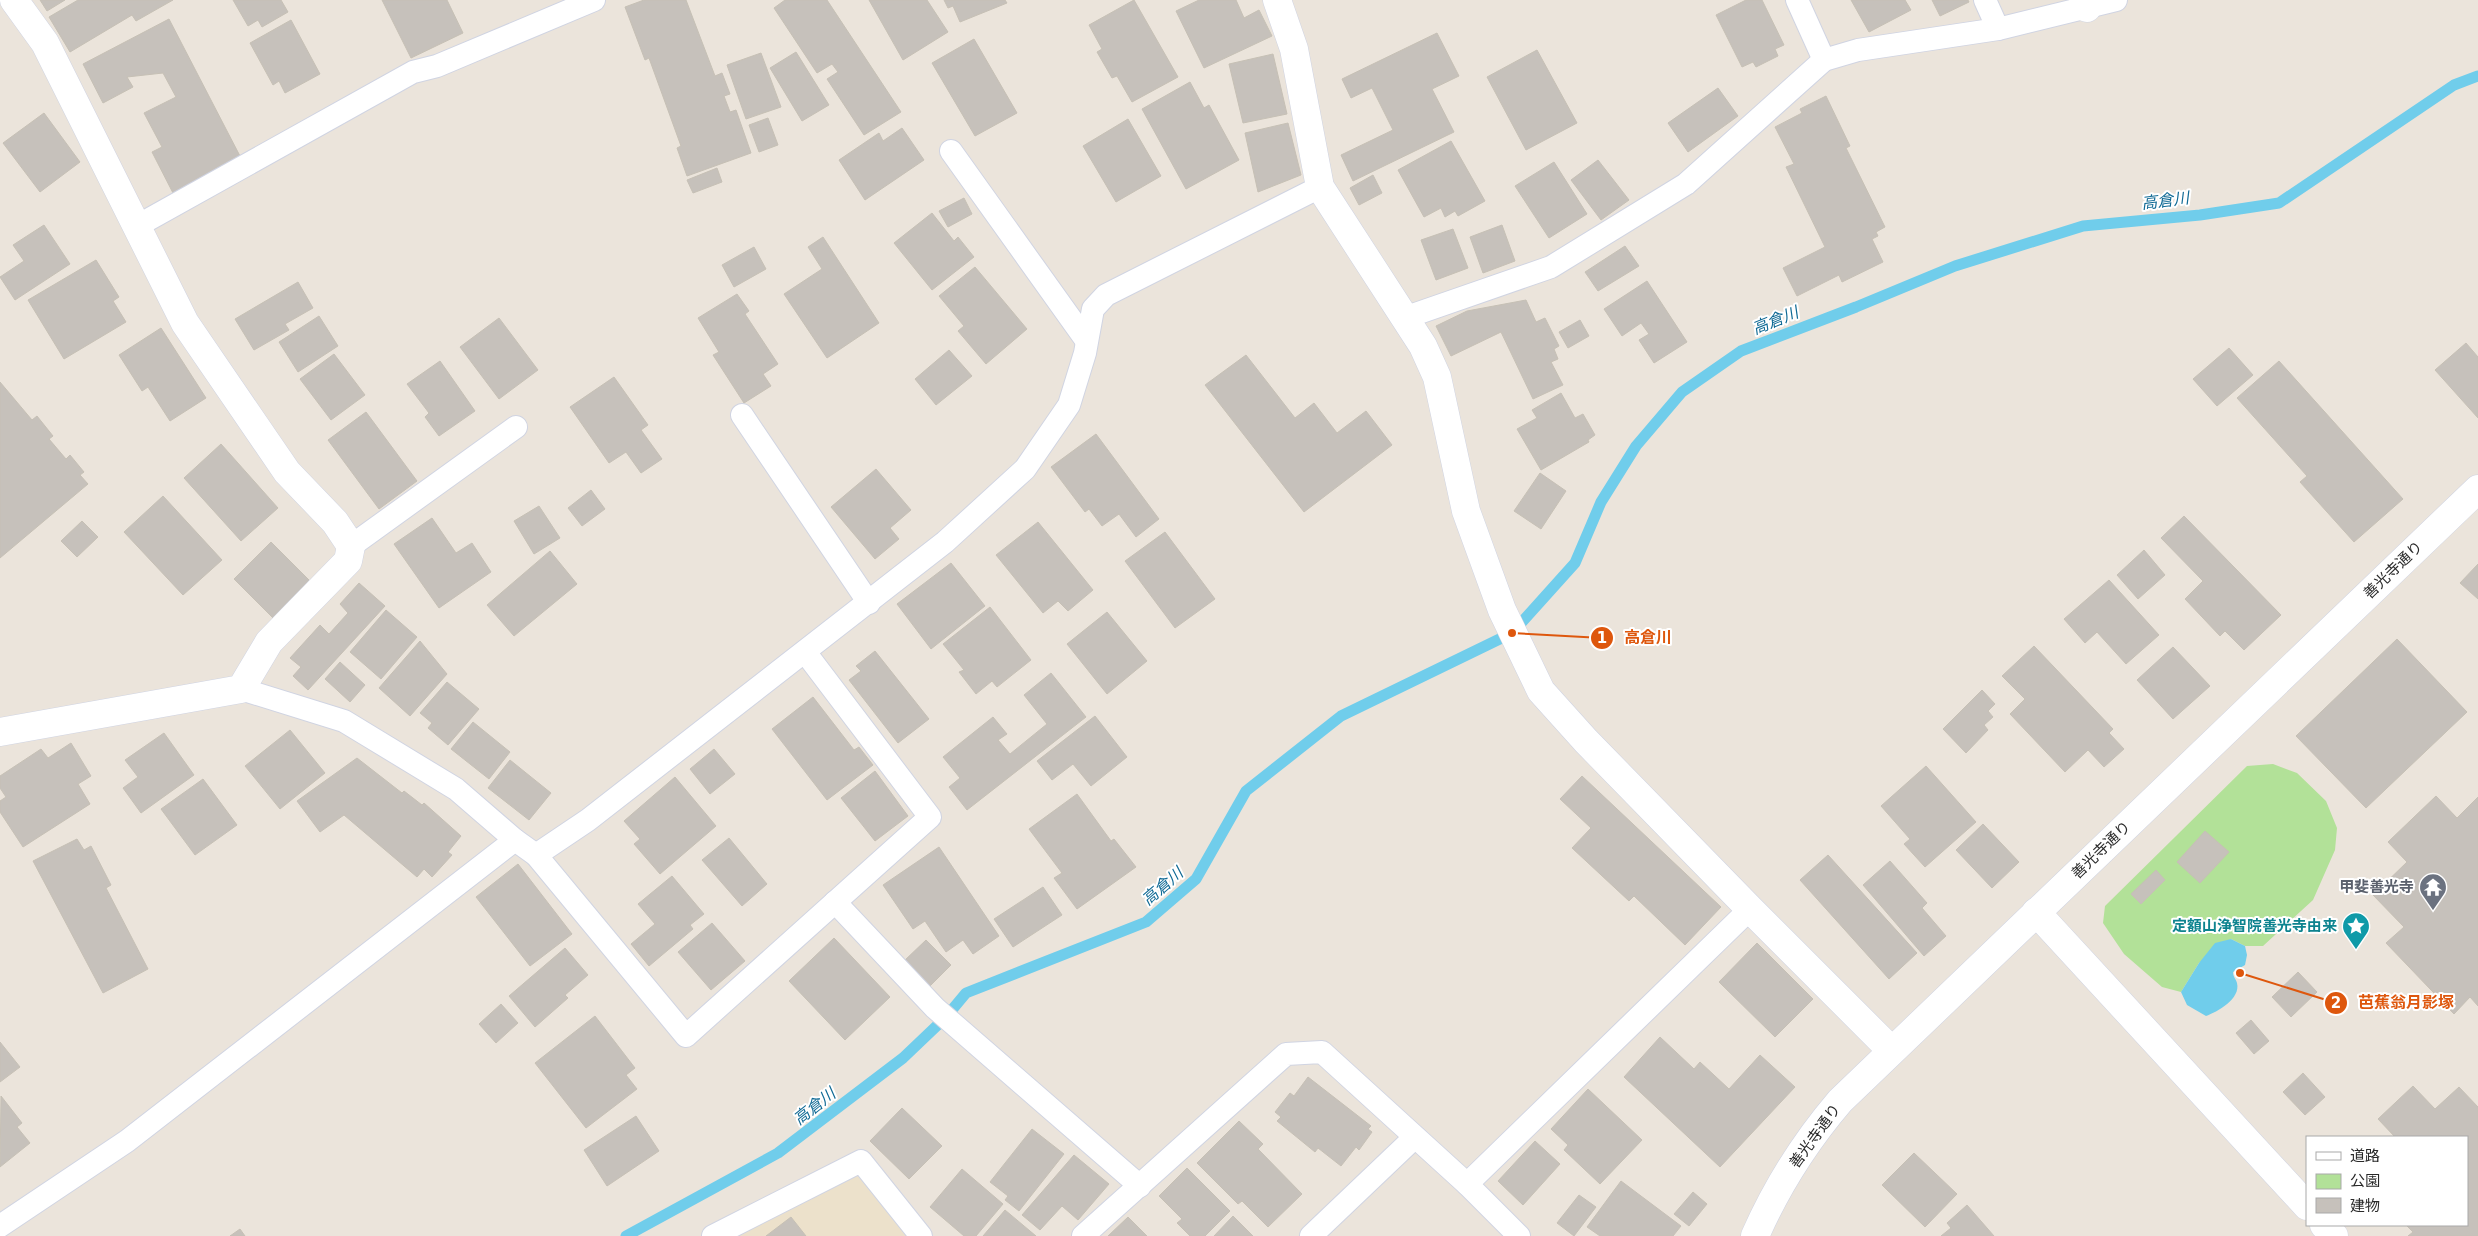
<svg xmlns="http://www.w3.org/2000/svg" width="2478" height="1236" font-family="'DejaVu Sans','Noto Sans JP',sans-serif">
  <rect width="100%" height="100%" fill="#ebe4db"/>
  <!-- education -->
  <polygon fill="#ece1cb" points="861,1161 921,1236 713,1236"/>
  <!-- green -->
  <polygon fill="#b2e198" points="2273,764 2297,773 2326,801 2337,828 2335,850 2313,900 2263,946 2245,946 2231,939 2199,963 2181,992 2162,987 2124,954 2103,923 2105,906 2247,766"/>
  <!-- water -->
  <path fill="#70cdeb" d="M2231,939L2245,946L2247,955L2245,965L2233,972C2233,977 2236,979 2237,983C2241,999 2217,1012 2206,1016L2187,1005L2181,992L2199,963L2215,943Z"/>
  <g fill="none" stroke-linecap="round" stroke-linejoin="round">
    <!-- stream -->
    <polyline stroke="#70cdeb" stroke-width="11" points="626,1236 778,1153 903,1058 946,1017 966,993 1146,922 1196,879 1246,791 1341,716 1512,633 1575,563 1601,502 1636,446 1682,392 1741,351 1856,307 1955,266 2083,226 2200,215 2279,203 2454,85 2478,76"/>
  </g>
  <!-- building -->
  <g fill="#c6c1bb" stroke="#c6c0b5">
    <polygon points="40,0 65,0 47,11"/>
    <polygon points="78,0 173,0 136,21 132,15 70,52 49,17"/>
    <polygon points="233,0 281,0 288,12 262,27 258,20 248,26"/>
    <polygon points="382,0 447,0 463,33 411,58"/>
    <polygon points="644,0 686,0 715,76 722,73 730,94 724,96 730,112 736,110 751,153 687,176 677,148 681,146 649,58 645,60 625,7"/>
    <polygon points="785,0 827,0 901,112 864,135 827,79 838,72 832,64 817,73 774,8"/>
    <polygon points="869,0 927,0 948,32 903,60"/>
    <polygon points="944,0 1005,0 1007,3 960,22 953,6 948,8"/>
    <polygon points="1134,0 1178,77 1132,102 1117,76 1112,78 1097,52 1102,49 1089,25"/>
    <polygon points="1199,0 1236,0 1244,18 1259,10 1272,36 1204,68 1176,11"/>
    <polygon points="1746,0 1762,0 1784,45 1775,49 1778,56 1756,67 1753,62 1742,67 1716,15"/>
    <polygon points="1851,0 1905,0 1911,10 1869,32"/>
    <polygon points="1932,0 1968,0 1969,2 1940,16"/>
    <polygon points="169,19 241,158 173,193 152,152 162,147 144,113 176,97 163,73 127,77 133,87 103,103 83,64"/>
    <polygon points="291,20 320,74 285,93 279,81 273,85 250,43"/>
    <polygon points="1437,33 1459,76 1432,89 1454,132 1353,181 1341,155 1393,130 1372,88 1351,98 1342,79"/>
    <polygon points="974,39 1017,113 975,136 932,63"/>
    <polygon points="1537,50 1577,123 1526,150 1487,77"/>
    <polygon points="796,52 829,105 802,121 770,68"/>
    <polygon points="761,53 781,107 746,119 727,65"/>
    <polygon points="1273,54 1287,114 1243,123 1229,64"/>
    <polygon points="1190,82 1204,108 1209,105 1239,160 1186,189 1142,109"/>
    <polygon points="1718,88 1738,116 1688,152 1668,123"/>
    <polygon points="1826,96 1850,146 1846,148 1885,227 1876,232 1878,236 1872,239 1883,262 1842,282 1839,275 1797,296 1783,268 1825,247 1786,167 1794,164 1775,127 1802,113 1800,109"/>
    <polygon points="44,113 80,162 40,192 3,143"/>
    <polygon points="768,118 778,145 759,152 749,125"/>
    <polygon points="1128,119 1161,176 1116,202 1083,146"/>
    <polygon points="1288,123 1301,175 1258,192 1245,133"/>
    <polygon points="902,128 924,160 865,200 839,160 879,133 883,141"/>
    <polygon points="1451,141 1485,201 1458,216 1455,211 1445,217 1441,208 1424,217 1398,170"/>
    <polygon points="1598,160 1629,200 1601,220 1571,180"/>
    <polygon points="1554,162 1587,214 1549,238 1515,186"/>
    <polygon points="717,168 722,182 693,193 687,180"/>
    <polygon points="1373,175 1382,193 1359,205 1350,188"/>
    <polygon points="964,198 972,214 948,227 939,211"/>
    <polygon points="932,213 954,241 958,237 974,257 932,290 894,243"/>
    <polygon points="44,225 70,264 15,300 0,277 24,261 13,245"/>
    <polygon points="1502,225 1515,261 1483,273 1470,237"/>
    <polygon points="1453,229 1468,268 1436,280 1421,240"/>
    <polygon points="823,237 879,323 827,358 784,294 822,269 808,247"/>
    <polygon points="1625,246 1639,266 1598,291 1585,272"/>
    <polygon points="754,247 766,269 734,287 722,265"/>
    <polygon points="96,260 119,297 113,301 126,322 64,359 28,300"/>
    <polygon points="975,267 1027,329 986,364 958,331 964,326 939,296"/>
    <polygon points="1647,281 1687,342 1654,363 1639,340 1649,334 1641,323 1622,336 1604,309"/>
    <polygon points="298,282 313,308 285,324 289,330 254,350 235,319"/>
    <polygon points="737,294 749,311 745,314 778,364 763,374 771,386 744,403 713,355 719,352 698,318"/>
    <polygon points="1526,300 1536,322 1545,318 1559,346 1554,349 1558,359 1551,362 1563,385 1533,399 1501,332 1451,356 1436,326 1467,311"/>
    <polygon points="319,316 338,346 298,372 279,342"/>
    <polygon points="499,318 538,370 499,399 460,347"/>
    <polygon points="1580,320 1589,336 1568,348 1559,332"/>
    <polygon points="161,328 206,398 170,421 148,387 142,391 119,355"/>
    <polygon points="2466,343 2478,357 2478,418 2435,370"/>
    <polygon points="2229,348 2253,375 2217,406 2193,379"/>
    <polygon points="949,350 972,376 936,405 915,379"/>
    <polygon points="334,354 365,395 331,420 300,379"/>
    <polygon points="1246,355 1295,418 1314,403 1337,433 1366,411 1392,445 1304,512 1205,385"/>
    <polygon points="440,361 475,411 439,436 425,417 429,413 407,384"/>
    <polygon points="2279,361 2403,499 2354,542 2300,482 2307,476 2237,398"/>
    <polygon points="614,377 648,425 641,430 662,459 641,473 626,452 609,463 570,407"/>
    <polygon points="0,382 32,420 37,416 53,436 49,439 66,459 70,455 84,472 80,475 88,484 0,558"/>
    <polygon points="1561,393 1575,418 1583,414 1595,435 1588,440 1589,442 1541,470 1517,429 1537,418 1532,410"/>
    <polygon points="366,412 417,481 379,509 328,440"/>
    <polygon points="1096,434 1159,519 1136,537 1119,514 1102,526 1089,509 1085,512 1051,467"/>
    <polygon points="221,444 278,508 241,541 184,478"/>
    <polygon points="876,469 911,510 890,528 899,539 875,559 831,507"/>
    <polygon points="1540,473 1566,491 1541,529 1514,511"/>
    <polygon points="591,490 605,509 582,526 568,508"/>
    <polygon points="163,496 222,560 183,595 124,532"/>
    <polygon points="539,506 560,538 534,554 514,521"/>
    <polygon points="2184,516 2281,615 2244,650 2225,631 2220,636 2185,599 2203,581 2161,538"/>
    <polygon points="432,518 456,553 472,543 491,572 439,608 394,544"/>
    <polygon points="82,521 98,537 77,557 61,541"/>
    <polygon points="1038,522 1093,590 1068,611 1058,601 1043,613 996,555"/>
    <polygon points="1165,532 1215,599 1175,628 1125,561"/>
    <polygon points="271,542 314,585 277,622 234,579"/>
    <polygon points="2144,550 2165,575 2138,599 2117,575"/>
    <polygon points="550,551 577,584 514,636 487,605"/>
    <polygon points="951,563 985,606 931,649 897,604"/>
    <polygon points="2478,564 2478,599 2460,583"/>
    <polygon points="2109,580 2159,635 2126,664 2097,632 2085,643 2064,619"/>
    <polygon points="359,583 385,606 308,690 293,676 301,667 290,658 320,625 329,634 348,613 340,604"/>
    <polygon points="990,607 1031,660 997,687 992,681 976,694 959,672 964,670 943,644"/>
    <polygon points="386,610 417,637 381,679 350,652"/>
    <polygon points="1107,612 1147,661 1107,694 1067,644"/>
    <polygon points="2397,639 2467,712 2366,808 2296,736"/>
    <polygon points="420,641 447,674 410,716 379,688"/>
    <polygon points="2034,646 2113,729 2109,733 2124,749 2104,767 2088,750 2065,772 2010,714 2025,699 2002,676"/>
    <polygon points="2173,647 2210,686 2173,719 2137,680"/>
    <polygon points="875,651 929,719 898,743 849,680 861,671 856,666"/>
    <polygon points="340,662 365,685 350,702 325,679"/>
    <polygon points="1051,673 1086,717 967,810 949,787 960,778 943,757 993,717 1007,734 998,740 1010,754 1047,724 1024,695"/>
    <polygon points="447,682 479,709 448,745 428,728 432,723 420,713"/>
    <polygon points="1982,690 1995,704 1988,711 1993,717 1984,725 1988,730 1966,753 1943,729"/>
    <polygon points="813,697 854,750 859,747 873,765 827,800 772,729"/>
    <polygon points="1095,716 1127,757 1091,786 1073,764 1052,780 1037,761"/>
    <polygon points="473,722 510,752 489,779 451,749"/>
    <polygon points="290,730 325,773 280,809 245,766"/>
    <polygon points="164,733 194,775 141,813 123,788 138,777 125,760"/>
    <polygon points="71,743 91,776 78,784 90,804 23,847 0,812 0,801 6,797 0,788 0,776 41,749 48,758"/>
    <polygon points="714,749 735,774 710,794 690,769"/>
    <polygon points="357,758 402,793 404,791 422,805 424,803 461,836 448,852 452,855 432,877 424,869 417,877 344,815 320,832 297,801"/>
    <polygon points="510,760 551,793 529,820 488,788"/>
    <polygon points="1926,766 1976,822 1925,867 1904,844 1910,839 1881,806"/>
    <polygon points="875,771 908,816 875,841 841,798"/>
    <polygon points="1582,776 1721,907 1685,945 1634,896 1629,901 1572,848 1591,828 1560,799"/>
    <polygon points="675,777 716,826 660,874 634,844 640,839 624,821"/>
    <polygon points="203,779 237,825 195,855 161,809"/>
    <polygon points="1077,794 1111,841 1114,839 1136,867 1077,909 1054,878 1062,873 1029,829"/>
    <polygon points="2436,796 2457,818 2478,797 2478,1006 2470,997 2454,1014 2386,943 2404,927 2373,895 2407,862 2388,842"/>
    <polygon points="1983,824 2019,862 1992,888 1956,850"/>
    <polygon points="2205,831 2229,852 2200,883 2177,862"/>
    <polygon points="729,838 767,884 742,906 702,860"/>
    <polygon points="77,839 84,850 91,846 111,885 106,888 148,969 103,993 33,861"/>
    <polygon points="939,847 999,936 973,954 963,940 946,952 925,921 913,929 883,885"/>
    <polygon points="1828,855 1917,953 1889,979 1800,880"/>
    <polygon points="1890,861 1927,903 1922,908 1946,936 1924,956 1863,885"/>
    <polygon points="518,864 572,934 530,966 476,897"/>
    <polygon points="2156,870 2165,880 2141,904 2131,894"/>
    <polygon points="672,876 704,914 690,925 693,929 649,966 631,944 655,924 638,904"/>
    <polygon points="1043,887 1062,915 1013,947 994,919"/>
    <polygon points="712,923 745,961 711,990 678,952"/>
    <polygon points="834,938 890,997 845,1040 789,981"/>
    <polygon points="926,940 951,965 930,986 904,961"/>
    <polygon points="1757,943 1813,999 1775,1037 1719,982"/>
    <polygon points="565,948 588,975 565,995 568,998 535,1027 509,996"/>
    <polygon points="2298,972 2317,992 2291,1017 2272,997"/>
    <polygon points="501,1004 518,1023 496,1043 479,1024"/>
    <polygon points="595,1016 635,1068 626,1075 637,1089 586,1128 535,1063"/>
    <polygon points="2251,1020 2269,1041 2254,1054 2236,1033"/>
    <polygon points="1660,1037 1694,1069 1700,1062 1729,1089 1760,1055 1795,1087 1720,1167 1624,1077"/>
    <polygon points="0,1042 20,1067 0,1082"/>
    <polygon points="2303,1073 2325,1097 2305,1115 2283,1092"/>
    <polygon points="1308,1077 1371,1126 1368,1129 1372,1132 1359,1150 1356,1147 1341,1166 1318,1148 1315,1152 1277,1121 1281,1117 1275,1112 1290,1093 1294,1096"/>
    <polygon points="2413,1086 2435,1109 2459,1087 2478,1107 2478,1236 2408,1236 2413,1232 2406,1225 2467,1225 2467,1137 2395,1137 2378,1119"/>
    <polygon points="1588,1089 1642,1140 1600,1184 1564,1150 1568,1145 1551,1129"/>
    <polygon points="1,1096 22,1123 17,1127 30,1143 0,1167"/>
    <polygon points="902,1108 942,1146 909,1179 870,1141"/>
    <polygon points="636,1116 659,1151 607,1186 584,1150"/>
    <polygon points="1239,1121 1263,1144 1258,1149 1302,1194 1268,1227 1242,1201 1238,1204 1197,1163"/>
    <polygon points="1032,1129 1064,1154 1019,1211 1005,1200 1008,1196 990,1182"/>
    <polygon points="1535,1141 1560,1164 1523,1205 1498,1181"/>
    <polygon points="1914,1153 1957,1194 1925,1227 1882,1185"/>
    <polygon points="1074,1155 1109,1184 1078,1220 1062,1206 1040,1230 1022,1215"/>
    <polygon points="1187,1168 1230,1211 1205,1236 1190,1236 1177,1223 1182,1219 1159,1196"/>
    <polygon points="962,1169 1003,1204 976,1236 964,1236 930,1207"/>
    <polygon points="1621,1181 1681,1226 1673,1236 1600,1236 1587,1227"/>
    <polygon points="1693,1192 1707,1204 1689,1226 1674,1214"/>
    <polygon points="1579,1195 1596,1207 1574,1236 1557,1223"/>
    <polygon points="1967,1205 1994,1236 1941,1236 1951,1228 1947,1223"/>
    <polygon points="1005,1210 1036,1236 983,1236"/>
    <polygon points="1233,1216 1253,1236 1214,1236"/>
    <polygon points="791,1217 806,1236 766,1236"/>
    <polygon points="1128,1217 1147,1236 1108,1236"/>
    <polygon points="240,1229 245,1236 230,1236"/>
  </g>
  <g fill="none" stroke-linecap="round" stroke-linejoin="round">
    <!-- service casing -->
    <g stroke="#d0d4e2" stroke-width="24">
      <g id="service">
        <polyline points="1797,0 1824,60"/>
        <polyline points="1985,0 1998,29"/>
        <polyline points="951,151 1086,340"/>
        <polyline points="137,226 413,72 437,66 594,0"/>
        <polyline points="1404,318 1551,267 1686,184 1824,60 1858,50 1998,29 2116,0"/>
        <polyline points="742,415 869,603"/>
        <polyline points="351,546 516,427"/>
        <polyline points="241,689 344,721 456,789 515,840"/>
        <polyline points="536,855 686,1036 930,817 805,652"/>
        <polyline points="835,902 935,1008 1140,1186"/>
        <polyline points="1467,1184 1750,909"/>
        <polyline points="0,1226 127,1141 515,840 536,855 588,820 945,542 1025,469 1069,405 1085,353 1093,309 1106,295 1320,187"/>
        <polyline points="713,1236 861,1161 921,1236"/>
        <polyline points="1083,1236 1286,1054 1322,1052 1467,1184 1519,1236"/>
        <polyline points="1311,1236 1415,1137"/>
      </g>
    </g>
    <!-- minor casing -->
    <g stroke="#d0d4e2" stroke-width="29">
      <g id="minor">
        <polyline points="1277,0 1294,49 1320,187 1423,346 1437,377 1466,511 1502,610 1541,691 1586,741 1750,909 1891,1050"/>
        <polyline points="2083,0 2087,8"/>
        <polyline points="0,732 241,689 269,642 348,561 351,546 335,522 287,472 185,323 45,43 14,0"/>
        <polyline points="2036,912 2307,1206"/>
        <polyline points="2324,1225 2334,1236"/>
      </g>
    </g>
    <!-- secondary casing -->
    <g stroke="#d0d4e2" stroke-width="29">
      <path id="secondary" d="M1755,1236C1777,1186 1805,1142 1840,1101L2478,489"/>
    </g>
    <!-- service -->
    <use href="#service" stroke="#fff" stroke-width="22"/>
    <!-- minor -->
    <use href="#minor" stroke="#fff" stroke-width="28"/>
    <!-- secondary -->
    <use href="#secondary" stroke="#fff" stroke-width="28"/>
  </g>
  <!-- icons -->
  <defs>
    <g id="temple-pin" transform="scale(1.4375)"><path d="M0 17L-7.5 6A9.5 9.5 0 1 1 7.5 6Z" fill="#6b7280" stroke="#fff"/><path d="M0-6L5-2H3V0L6.5 2.5H4V6H1.5V3h-3V6H-4V2.5H-6.5L-3 0V-2H-5Z" fill="#fff"/></g>
    <g id="sight-pin" transform="scale(1.4375)"><path d="M0 17L-7.5 6A9.5 9.5 0 1 1 7.5 6Z" fill="#0f9aa8" stroke="#fff"/><path d="M0-6L1.8-2.2L6-1.7L2.9 1.2L3.7 5.4L0 3.3L-3.7 5.4L-2.9 1.2L-6-1.7L-1.8-2.2Z" fill="#fff"/></g>
  </defs>
  <g fill-rule="evenodd">
    <use href="#temple-pin" x="2433" y="887"/>
    <use href="#sight-pin" x="2356" y="926"/>
  </g>
  <g text-anchor="middle" stroke-width="4" stroke-linejoin="round" paint-order="stroke">
    <!-- street labels -->
    <g font-size="15" fill="#292929" stroke="#fff">
      <text transform="translate(2393 570) rotate(-44)" y="5">善光寺通り</text>
      <text transform="translate(2101 850) rotate(-44)" y="5">善光寺通り</text>
      <text transform="translate(1815 1136) rotate(-54)" y="5">善光寺通り</text>
    </g>
    <!-- worship labels -->
    <g font-size="15" font-weight="bold" fill="#5b616d" stroke="#fff" text-anchor="end">
      <text x="2414" y="892">甲斐善光寺</text>
    </g>
    <!-- culture labels -->
    <g font-size="15" font-weight="bold" fill="#0d838f" stroke="#fff" text-anchor="end">
      <text x="2337" y="931">定額山浄智院善光寺由来</text>
    </g>
    <!-- water labels -->
    <g font-size="16" font-style="italic" fill="#106a95" stroke="#fff">
      <text transform="translate(2165 200) rotate(-7)" y="6">高倉川</text>
      <text transform="translate(1775 320) rotate(-22)" y="6">高倉川</text>
      <text transform="translate(1162 886) rotate(-41)" y="6">高倉川</text>
      <text transform="translate(814 1106) rotate(-38)" y="6">高倉川</text>
    </g>
  </g>
  <!-- callouts -->
  <path fill="none" stroke="#de570d" stroke-width="2" d="M1512 633L1602 638M2240 973L2336 1003"/>
  <g fill="#de570d" stroke="#fff" stroke-width="2">
    <circle cx="1512" cy="633" r="5"/>
    <circle cx="2240" cy="973" r="5"/>
    <circle cx="1602" cy="638" r="12"/>
    <circle cx="2336" cy="1003" r="12"/>
  </g>
  <g font-size="15" text-anchor="middle" font-weight="bold" fill="#fff">
    <text x="1602" y="643">1</text>
    <text x="2336" y="1008">2</text>
  </g>
  <g font-size="16" text-anchor="middle" font-weight="bold" fill="#de570d" stroke="#fff" stroke-width="4" stroke-linejoin="round" paint-order="stroke">
    <text x="1648" y="643">高倉川</text>
    <text x="2406" y="1008">芭蕉翁月影塚</text>
  </g>
  <!-- legend -->
  <rect x="2306" y="1136" width="162" height="90" fill="#ffffff" stroke="#a9a9a9"/>
  <rect x="2316" y="1152" width="25" height="8" fill="#ffffff" stroke="#a9a9a9"/>
  <text x="2350" y="1161" font-size="15" fill="#292929">道路</text>
  <rect x="2316" y="1174" width="25" height="15" fill="#b2e198" stroke="#a9a9a9"/>
  <text x="2350" y="1186" font-size="15" fill="#292929">公園</text>
  <rect x="2316" y="1198" width="25" height="15" fill="#c6c1bb" stroke="#a9a9a9"/>
  <text x="2350" y="1211" font-size="15" fill="#292929">建物</text>
</svg>
